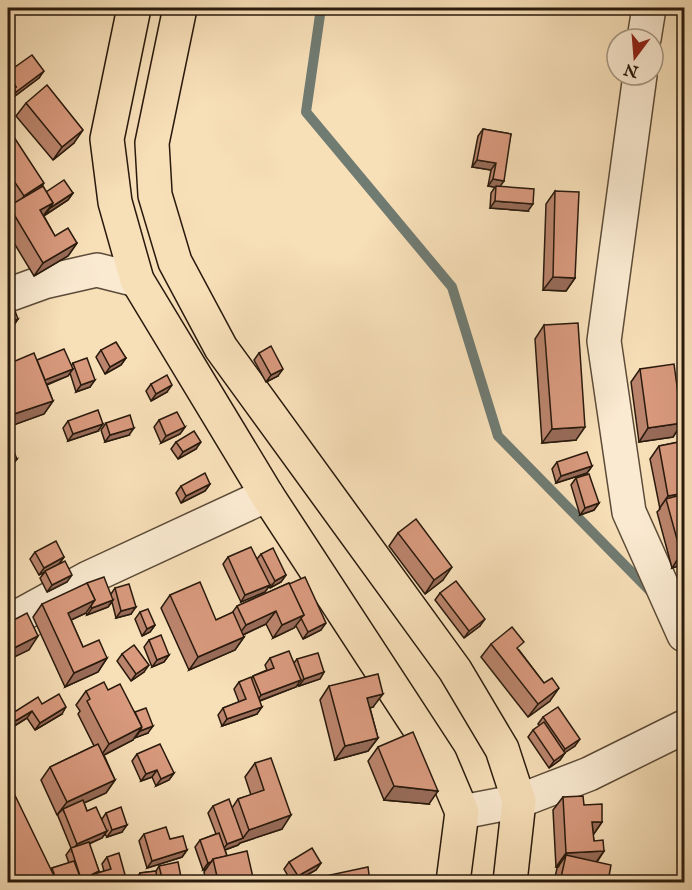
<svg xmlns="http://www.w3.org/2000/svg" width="692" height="890" font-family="'IM FELL English',serif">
  <rect width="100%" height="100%" fill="#f7dfb8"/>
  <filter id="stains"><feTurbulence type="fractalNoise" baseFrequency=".00333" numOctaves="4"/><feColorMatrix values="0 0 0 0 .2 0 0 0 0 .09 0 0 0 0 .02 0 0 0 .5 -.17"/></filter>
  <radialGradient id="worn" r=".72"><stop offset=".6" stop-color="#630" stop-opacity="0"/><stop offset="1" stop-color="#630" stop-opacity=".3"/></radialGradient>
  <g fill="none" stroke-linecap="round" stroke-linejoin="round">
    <!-- stream -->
    <polyline stroke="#707b72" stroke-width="10" points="321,8 306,112 452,287 498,436 652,593"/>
    <!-- minor casing -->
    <g stroke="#5c4b38" stroke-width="36">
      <g id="minor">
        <polyline points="644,39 649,8"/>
        <polyline points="640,75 604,341 629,512 684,635"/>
        <polyline points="8,295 44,282 97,270 137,280"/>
        <polyline points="8,622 88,578 267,495"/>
        <polyline points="462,812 519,801 589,774 684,727"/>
      </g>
    </g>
    <!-- major casing -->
    <g stroke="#291a0d" stroke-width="36">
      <g id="major">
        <polyline points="134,8 107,139 115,202 137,280 267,495 440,760 462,812 453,882"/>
        <polyline points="180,8 152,143 155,195 175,262 221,348 455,670 502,749 519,801 510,882"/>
      </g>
    </g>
    <!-- minor -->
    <use href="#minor" stroke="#faead1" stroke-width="33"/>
    <!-- major -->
    <use href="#major" stroke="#f7dfb8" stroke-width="33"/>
  </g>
  <!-- wall -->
  <g fill="#ba846c" stroke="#291a0d" stroke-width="1.5">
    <polygon points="8,72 39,78 11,99 10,96 8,99"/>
    <polygon points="26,103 74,143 53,160 16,116"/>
    <polygon points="8,128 40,188 46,192 73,193 68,200 44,216 55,236 77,243 68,256 34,276 8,233 8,208 11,205 8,199"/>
    <polygon points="483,129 511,134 500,186 528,211 490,208 491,193 495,187 488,186 491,170 472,167 478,136"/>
    <polygon points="555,191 575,278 566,291 543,290 546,204"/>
    <polygon points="544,325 576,440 542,443 535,339"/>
    <polygon points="101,350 126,358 121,365 105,374 96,357"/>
    <polygon points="259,353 278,376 266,382 254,360"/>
    <polygon points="37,360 71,366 73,363 90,387 76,392 70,373 68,376 47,385 53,401 44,414 8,427 8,364"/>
    <polygon points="640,369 682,423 673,437 639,442 631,382"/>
    <polygon points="684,377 684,411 678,387"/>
    <polygon points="151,384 167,392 151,401 146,391"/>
    <polygon points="159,420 185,427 180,434 161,443 154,427"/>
    <polygon points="68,421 98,431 68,441 63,428"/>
    <polygon points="106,423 129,435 105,442 101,430"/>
    <polygon points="684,441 684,564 672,568 657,512 660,509 650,459 659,446"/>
    <polygon points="176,442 196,449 178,459 171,449"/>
    <polygon points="557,462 592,466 587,473 556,483 552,469"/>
    <polygon points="576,478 599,503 594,510 580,515 571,485"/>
    <polygon points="210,484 205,491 181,503 176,493 181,486"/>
    <polygon points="398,533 443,580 425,594 389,546"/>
    <polygon points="35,552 64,557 59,564 67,582 47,592 40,578 45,572 39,575 30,559"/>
    <polygon points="261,554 286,575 281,582 270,588 269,586 265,592 241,602 223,564 228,557 257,559"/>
    <polygon points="289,583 321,630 303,639 296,626 294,628 273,638 266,624 243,635 244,637 235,650 189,670 161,608 170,595 216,620 232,613 237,606"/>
    <polygon points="115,588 131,614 116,618 112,602 108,607 87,615 86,613 71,620 83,647 107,658 98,672 65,687 33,617 42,604 111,594"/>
    <polygon points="440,593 480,626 464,638 435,600"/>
    <polygon points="140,612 155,625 150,632 142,636 135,619"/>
    <polygon points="149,640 169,655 164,662 152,667 144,647"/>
    <polygon points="491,644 519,650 544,683 550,701 528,717 481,657"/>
    <polygon points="122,654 144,672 131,681 117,661"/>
    <polygon points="270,658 294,663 297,659 324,672 320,679 299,686 298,684 296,687 260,701 257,714 222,726 218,715 223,708 239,702 234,689 239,682 252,678 253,676 267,670 265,665"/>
    <polygon points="329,686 373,707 370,708 378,738 368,751 335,760 320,700"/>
    <polygon points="108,690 135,712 148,733 134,738 133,740 104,755 115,780 106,793 84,803 87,811 102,819 106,813 122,832 107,837 105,834 102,838 89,844 99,871 97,873 104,871 102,864 107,857 127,882 8,882 51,870 52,868 69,863 66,855 71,848 58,816 58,815 57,815 41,780 50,767 94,746 78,714 80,711 76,705 86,691"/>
    <polygon points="42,704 62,714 35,730 27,718 8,730 8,715"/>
    <polygon points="543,717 575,746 565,752 560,760 549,768 528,737 533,730 540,726 538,724"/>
    <polygon points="378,747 429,804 384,800 368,761"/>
    <polygon points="137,754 174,773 169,780 156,786 152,777 141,781 132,761"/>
    <polygon points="255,763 282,829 240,843 238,845 225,850 227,856 254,882 261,882 206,882 204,872 206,869 203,870 195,847 200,840 216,834 208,813 213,806 232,808 238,799 251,795 245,777"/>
    <polygon points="563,797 584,805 602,822 593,835 594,841 604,851 597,862 608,882 554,882 557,868 558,867 556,867 553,810"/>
    <polygon points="144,834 170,839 187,850 182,857 147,868 139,841"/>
    <polygon points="289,862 321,863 316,870 295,882 266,882 268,880 288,876 284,869"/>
    <polygon points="159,866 182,882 135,882 135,880 140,873 156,871"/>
    <polygon points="330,875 370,882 325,882"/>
  </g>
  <!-- shaded-wall -->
  <g fill="#976b58" stroke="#291a0d" stroke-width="1.5">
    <polygon points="44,71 39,78 11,99 16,92"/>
    <polygon points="16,87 8,99 8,92"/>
    <polygon points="83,130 74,143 53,160 62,147"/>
    <polygon points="477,160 496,163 491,170 472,167"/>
    <polygon points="493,179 504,181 499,188 488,186"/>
    <polygon points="44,183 35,196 14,209 24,196"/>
    <polygon points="73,193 68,200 45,215 50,208"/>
    <polygon points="495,201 533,204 528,211 490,208"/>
    <polygon points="53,203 43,216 40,210"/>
    <polygon points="77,243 68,256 34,276 43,263"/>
    <polygon points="553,277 575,278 566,291 543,290"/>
    <polygon points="18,319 9,333 8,333 8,323"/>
    <polygon points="126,358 121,365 105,374 110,367"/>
    <polygon points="73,369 68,376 37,388 42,381"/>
    <polygon points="283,369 278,376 266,382 271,375"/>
    <polygon points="95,380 90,387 76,392 81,385"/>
    <polygon points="172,385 167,392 151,401 156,394"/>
    <polygon points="53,401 44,414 8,427 8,421 11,415"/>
    <polygon points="682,423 673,437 639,442 648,428"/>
    <polygon points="103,424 98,431 68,441 73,434"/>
    <polygon points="185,427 180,434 161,443 166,436"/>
    <polygon points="585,427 576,440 542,443 552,429"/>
    <polygon points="134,428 129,435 105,442 110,435"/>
    <polygon points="201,442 196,449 178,459 183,452"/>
    <polygon points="17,459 12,466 8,468 8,463"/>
    <polygon points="592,466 587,473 556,483 561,476"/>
    <polygon points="210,484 205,491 181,503 186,496"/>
    <polygon points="684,493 681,506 666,499 659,509 668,496"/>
    <polygon points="599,503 594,510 580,515 585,508"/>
    <polygon points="684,553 684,564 672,568 681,554"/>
    <polygon points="64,557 59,564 39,575 44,568"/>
    <polygon points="452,567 443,580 425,594 434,580"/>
    <polygon points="72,575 67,582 47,592 52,585"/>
    <polygon points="286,575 281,582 270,588 275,581"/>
    <polygon points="270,585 265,592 241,602 245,595"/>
    <polygon points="95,600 86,613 58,626 68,613"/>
    <polygon points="113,600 108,607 87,615 92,608"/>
    <polygon points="136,607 131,614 116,618 121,611"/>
    <polygon points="276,611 266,624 236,638 246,625"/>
    <polygon points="304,615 294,628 273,638 282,625"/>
    <polygon points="485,619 480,626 464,638 469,631"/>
    <polygon points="326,623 321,630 303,639 308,632"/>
    <polygon points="155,625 150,632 142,636 147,629"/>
    <polygon points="38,636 29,650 8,660 8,651"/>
    <polygon points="244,637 235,650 189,670 198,657"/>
    <polygon points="169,655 164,662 152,667 157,660"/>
    <polygon points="107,658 98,672 65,687 74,673"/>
    <polygon points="149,665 144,672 131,681 136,674"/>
    <polygon points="324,672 320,679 299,686 304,679"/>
    <polygon points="301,680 296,687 256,702 261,695"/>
    <polygon points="559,688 550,701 528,717 538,704"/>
    <polygon points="383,694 373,707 358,711 367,698"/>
    <polygon points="66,707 62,714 35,730 40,723"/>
    <polygon points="262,707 257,714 222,726 227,719"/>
    <polygon points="32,711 27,718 8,730 12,723"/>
    <polygon points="153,726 148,733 135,738 140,731"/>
    <polygon points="142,727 133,740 100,757 109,744"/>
    <polygon points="378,738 368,751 335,760 345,746"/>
    <polygon points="580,739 575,746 560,756 565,749"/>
    <polygon points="565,753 560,760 549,768 554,761"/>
    <polygon points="157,770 152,777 141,781 146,774"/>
    <polygon points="174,773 169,780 156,786 161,779"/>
    <polygon points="115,780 106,793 64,812 63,809 57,815 67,802"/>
    <polygon points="394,786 438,791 429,804 384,800"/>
    <polygon points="291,815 282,829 240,843 238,845 222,851 227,844 243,838 249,830"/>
    <polygon points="592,822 602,822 593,835"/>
    <polygon points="127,825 122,832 107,837 112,830"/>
    <polygon points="107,831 102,838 72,851 77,844"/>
    <polygon points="187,850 182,857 147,868 152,861"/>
    <polygon points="604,851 594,865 566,855 558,867 556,867 566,853"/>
    <polygon points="211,862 206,869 203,870 208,863"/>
    <polygon points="321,863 316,870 294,882 298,876"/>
    <polygon points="235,878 232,882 217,882 218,881"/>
  </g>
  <!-- building -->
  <g fill="#d8997d" stroke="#291a0d" stroke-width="1.5">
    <polygon points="32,55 44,71 16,92 14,89 16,87 8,72"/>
    <polygon points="8,73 16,87 8,92"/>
    <polygon points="47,85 83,130 62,147 26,103"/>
    <polygon points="8,128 44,183 24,196 8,172"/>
    <polygon points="483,129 511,134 504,181 493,179 496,163 477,160"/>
    <polygon points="64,180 73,193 50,208 53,203 46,192"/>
    <polygon points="43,186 53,203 40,210 55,236 68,228 77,243 43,263 9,206"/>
    <polygon points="496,186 534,189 533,204 495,201"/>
    <polygon points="555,191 579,192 575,278 553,277"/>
    <polygon points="8,295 9,295 18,319 8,323"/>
    <polygon points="578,323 585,427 552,429 544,325"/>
    <polygon points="8,339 10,347 8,348"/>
    <polygon points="116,342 126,358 110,367 101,350"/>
    <polygon points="271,346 283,369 271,375 259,353"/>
    <polygon points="64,349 73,369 45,380 37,360"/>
    <polygon points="34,353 53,401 11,415 8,406 8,364"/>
    <polygon points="87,358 95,380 81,385 73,363"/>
    <polygon points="674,364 682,423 648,428 640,369"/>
    <polygon points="167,375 172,385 156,394 151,384"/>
    <polygon points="98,410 103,424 73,434 68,421"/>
    <polygon points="177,412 185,427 166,436 159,420"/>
    <polygon points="130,415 134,428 110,435 106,423"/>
    <polygon points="194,431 201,442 183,452 176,442"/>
    <polygon points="8,438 17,459 8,463"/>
    <polygon points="684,441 684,493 668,496 659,446"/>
    <polygon points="587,452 592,466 561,476 557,462"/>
    <polygon points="205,473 210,484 186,496 181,486"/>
    <polygon points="589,474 599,503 585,508 576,478"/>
    <polygon points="684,494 684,553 681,554 666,499"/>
    <polygon points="416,519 452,567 434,580 398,533"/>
    <polygon points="56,541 64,557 44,568 35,552"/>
    <polygon points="251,547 270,585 245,595 228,557"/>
    <polygon points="273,548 286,575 275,581 261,554"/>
    <polygon points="65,561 72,575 52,585 45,571"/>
    <polygon points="104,577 113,600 92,608 91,606 95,600 87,583"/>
    <polygon points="305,577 326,623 308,632 301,618 304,615 289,584"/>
    <polygon points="456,581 485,619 469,631 440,593"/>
    <polygon points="200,582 216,620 233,612 244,637 198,657 170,595"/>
    <polygon points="87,583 95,600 68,613 83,647 99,640 107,658 74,673 42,604"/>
    <polygon points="289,583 304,615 282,625 276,611 246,625 237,606"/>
    <polygon points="129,584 136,607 121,611 115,588"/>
    <polygon points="148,609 155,625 147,629 140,612"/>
    <polygon points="27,613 38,636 8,651 8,623"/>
    <polygon points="512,627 524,642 517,648 544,683 552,678 559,688 538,704 491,644"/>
    <polygon points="161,635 169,655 157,660 149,640"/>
    <polygon points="134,645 149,665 136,674 122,654"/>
    <polygon points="289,651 301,680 261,695 253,676 274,668 270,658"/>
    <polygon points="318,653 324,672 304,679 297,659"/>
    <polygon points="378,674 383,694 367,698 378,738 345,746 329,686"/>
    <polygon points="251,677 262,707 227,719 223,708 246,699 239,682"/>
    <polygon points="104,682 108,690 120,684 142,727 109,744 87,701 90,699 86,691"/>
    <polygon points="59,694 66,707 40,723 32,711 12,723 8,716 38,697 42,704"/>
    <polygon points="558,707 580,739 565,749 543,717"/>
    <polygon points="146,708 153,726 140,731 142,727 135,712"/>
    <polygon points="544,722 565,753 554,761 533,730"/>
    <polygon points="413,732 438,791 394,786 378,747"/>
    <polygon points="98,744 115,780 67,802 50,767"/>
    <polygon points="160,744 174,773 161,779 157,770 146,774 137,754"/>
    <polygon points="271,758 291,815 249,830 238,799 264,790 255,763"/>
    <polygon points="8,781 57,882 8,882"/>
    <polygon points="583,796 584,805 602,804 602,822 592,822 594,841 603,840 604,851 566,853 563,797"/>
    <polygon points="229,799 243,838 227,844 213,806"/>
    <polygon points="83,800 87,811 96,807 107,831 77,844 63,809"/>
    <polygon points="121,807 127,825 112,830 106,813"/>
    <polygon points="166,827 170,839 183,836 187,850 152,861 144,834"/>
    <polygon points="219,833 227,856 213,859 211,862 208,863 200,840"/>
    <polygon points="89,842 99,871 91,875 111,869 107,857 119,853 127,882 57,882 52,868 74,861 82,882 71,848"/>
    <polygon points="312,848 321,863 298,876 289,862"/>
    <polygon points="247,851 254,882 260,881 261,882 236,882 235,878 218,881 213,859"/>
    <polygon points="566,855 611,865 608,882 560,882"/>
    <polygon points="178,862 182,882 163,882 159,866"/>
    <polygon points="368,867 370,882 332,882 330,875"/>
    <polygon points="156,871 157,882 141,882 140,873"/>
    <polygon points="294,875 295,882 268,882 268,880"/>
  </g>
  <!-- margin -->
  <rect width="692" height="890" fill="none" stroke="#f7dfb8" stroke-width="30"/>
  <rect x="9" y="9" width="674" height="872" fill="none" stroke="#291a0d" stroke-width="3"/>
  <rect x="15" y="15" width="662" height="860" fill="none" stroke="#291a0d" stroke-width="1.5"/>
  <!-- north arrow -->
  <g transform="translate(635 57) rotate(196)"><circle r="28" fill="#faead1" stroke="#a69783" stroke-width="1.5"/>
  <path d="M0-4.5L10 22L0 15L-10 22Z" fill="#8f2418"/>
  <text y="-9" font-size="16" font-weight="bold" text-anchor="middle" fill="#291a0d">N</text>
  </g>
  <rect width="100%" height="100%" filter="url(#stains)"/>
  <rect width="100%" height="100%" fill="url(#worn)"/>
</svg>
